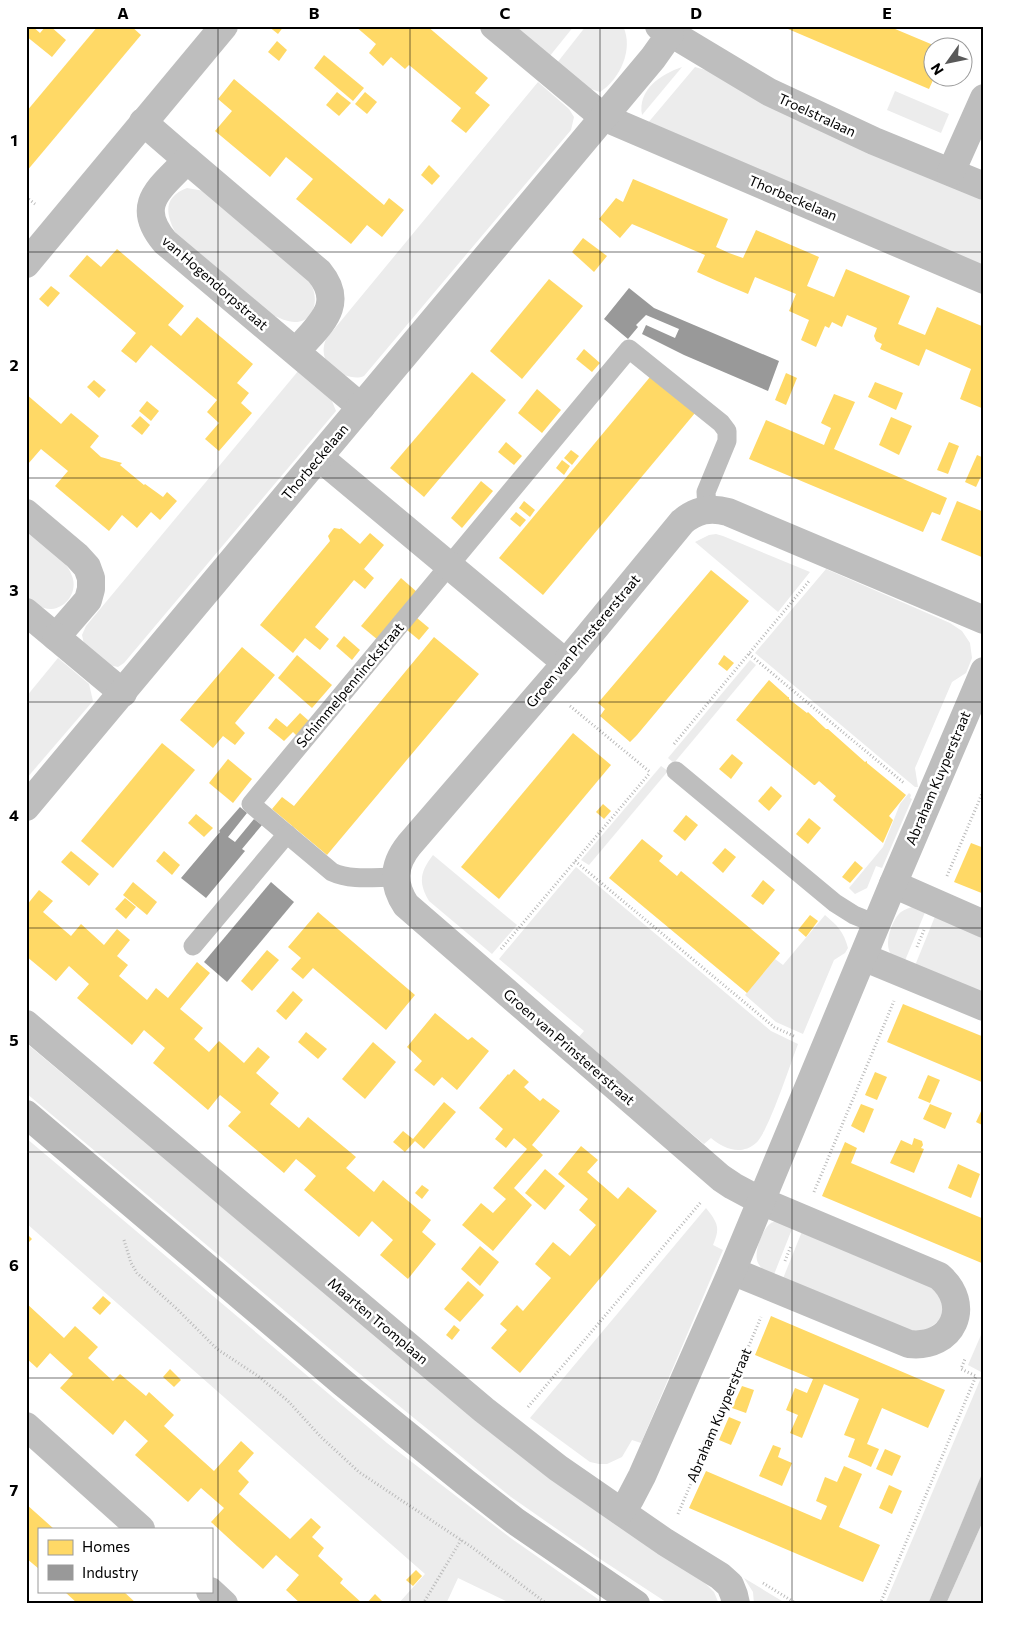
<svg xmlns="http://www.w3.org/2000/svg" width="1010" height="1630" font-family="Commissioner,sans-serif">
  <rect width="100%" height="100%" fill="#fff"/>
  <!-- green -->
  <g fill="#ececec">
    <polygon points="513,26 574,26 549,57"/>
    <path d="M586,26H623C634,49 620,79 600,92L585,87L557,63Z"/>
    <path d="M682,67L642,115C637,90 661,74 682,67Z"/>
    <polygon points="695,67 709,71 924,175 984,200 984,268 647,124"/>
    <path d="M538,82L569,109L574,117L571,130L364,376C357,379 351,377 344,375C328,368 319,357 326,339Z"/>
    <polygon points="895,91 949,114 941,133 887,110"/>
    <path d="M187,188L204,191L304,271C307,277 311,283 313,289C318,303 313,322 295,322C287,322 280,318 272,315L175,232C165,212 164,197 187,188Z"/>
    <polygon points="299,370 330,396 336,411 124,663 118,667 109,665 84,644 82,635 86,626"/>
    <path d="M26,530C42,543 65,556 72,576C78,591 67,608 51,609C41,609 34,603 26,599Z"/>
    <polygon points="716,534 723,536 810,572 778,612 695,542 709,535"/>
    <polygon points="826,569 950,623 962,631 970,643 972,658 966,673 952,682 915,768 918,787 915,787 755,653"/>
    <polygon points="58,658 89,684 93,701 26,779 26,697"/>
    <polygon points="750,660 756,665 674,763 668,758"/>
    <polygon points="661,766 668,771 589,865 581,860"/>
    <polygon points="909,793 911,795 910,798 912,799 882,868 876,866 867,888 855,894 849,888 883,847 900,804"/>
    <path d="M433,855L517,925L492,954L429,901C418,882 420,872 433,855Z"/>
    <path d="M576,867L771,1031L798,1044C791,1062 768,1133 756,1143C741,1156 724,1149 711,1138L704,1144L578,1038L584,1031L499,959Z"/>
    <path d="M912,907L926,910L904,963C900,960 894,958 891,954C884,944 891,924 898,915C901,911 906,909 912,907Z"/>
    <polygon points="936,914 984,934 984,996 914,968"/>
    <path d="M825,915C837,925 844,932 848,948L845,953L834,960L803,1034L776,1022L745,995L775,959L783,965Z"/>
    <polygon points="26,1043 477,1421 671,1561 705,1583 714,1592 719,1604 669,1604 594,1555 511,1497 355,1370 26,1093"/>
    <polygon points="26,1138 387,1443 512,1539 605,1604 512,1604 458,1578 446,1604 398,1604 425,1574 26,1223"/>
    <path d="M706,1208C717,1222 721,1227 713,1245L723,1250L641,1443L632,1440L622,1457L607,1464H599L590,1462L530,1418Z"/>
    <path d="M778,1220L794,1224L773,1277C767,1273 761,1269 758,1263C753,1254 762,1229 771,1223C771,1223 778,1220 778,1220Z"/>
    <polygon points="803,1229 941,1292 944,1317 921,1334 782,1281"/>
    <polygon points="984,1328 984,1470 928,1604 885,1604 983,1373 968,1365"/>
    <polygon points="984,1519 984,1604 946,1604"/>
    <polygon points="744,1578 787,1604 754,1604 753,1592"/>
  </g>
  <!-- water -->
  <polygon fill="#bfbfbf" points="984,1469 984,1519 946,1604 928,1604"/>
  <!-- homes -->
  <g fill="#ffd966">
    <polygon points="28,26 32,26 40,33 46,26 50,26 66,40 52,57 26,36 26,29"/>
    <polygon points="98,26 131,26 141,35 26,172 26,112"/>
    <polygon points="268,26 284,26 278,34"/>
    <polygon points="355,26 427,26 488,78 475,93 490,105 466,133 451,121 461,108 409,65 405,69 391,57 383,66 369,53 376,44"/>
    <polygon points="781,26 888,26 938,47 932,48 932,78 934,78 929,89"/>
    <polygon points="277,41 287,50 279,61 268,52"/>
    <polygon points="324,55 364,88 353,101 314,68"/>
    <polygon points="234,79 384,205 389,198 404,210 382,237 367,225 351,244 296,199 313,179 286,157 270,177 215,131 232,111 218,99"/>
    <polygon points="337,92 351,103 339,116 326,105"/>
    <polygon points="365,92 377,102 367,114 355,104"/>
    <polygon points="429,165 440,176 432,185 421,175"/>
    <polygon points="633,179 728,219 716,247 729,253 743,258 756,230 819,257 807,286 834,297 846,269 910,296 898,324 925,335 937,307 984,327 984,409 960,399 971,369 926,349 919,366 880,349 882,344 876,341 874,336 877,328 847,315 842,327 832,322 829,328 825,326 816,347 801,340 809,320 789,311 796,294 755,277 748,294 717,281 697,272 705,255 632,224 620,238 599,219 616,198 623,202"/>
    <polygon points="583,238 607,256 594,272 572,252"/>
    <polygon points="117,249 184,306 168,325 181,336 197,317 253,364 237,383 249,393 241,403 252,413 219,451 205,439 219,423 207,412 217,400 151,345 136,363 121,351 136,333 69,276 87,255 101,267"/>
    <polygon points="549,279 583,306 522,379 490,351"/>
    <polygon points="51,286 60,293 48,307 39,299"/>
    <polygon points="584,349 600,363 592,372 576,359"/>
    <polygon points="472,372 506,400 424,497 390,468"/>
    <polygon points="786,373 797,378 786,405 775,400"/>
    <polygon points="650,377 695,413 543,595 499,558"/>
    <polygon points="94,380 106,390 99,398 87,387"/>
    <polygon points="875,382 903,393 896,410 868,397"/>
    <polygon points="537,389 561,410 542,433 518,413"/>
    <polygon points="26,394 61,424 71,413 99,436 90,447 101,457 122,463 120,465 144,485 145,484 163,497 167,492 177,501 160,520 151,512 137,528 122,515 109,531 55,486 68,471 41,449 28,464 26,462"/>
    <polygon points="834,394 855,402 834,449 947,498 940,515 932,512 923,532 749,459 766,420 824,445 831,428 821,423"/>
    <polygon points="147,401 159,411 151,421 139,411"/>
    <polygon points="140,416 150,425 142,435 131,426"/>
    <polygon points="891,417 912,426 899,455 879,445"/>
    <polygon points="506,442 522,456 514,465 498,452"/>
    <polygon points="949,442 959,446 948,474 937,470"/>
    <polygon points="571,450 579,456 572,465 564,458"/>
    <polygon points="977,455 984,458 984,470 976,487 965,482"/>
    <polygon points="562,460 570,466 564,475 556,468"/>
    <polygon points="481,481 493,491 462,528 451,518"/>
    <polygon points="524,501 535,510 530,517 519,508"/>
    <polygon points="957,501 984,512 984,558 941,540"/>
    <polygon points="516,512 526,520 520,527 510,519"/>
    <polygon points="334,528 340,529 341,528 360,544 370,533 384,545 364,569 374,578 365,589 354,580 315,627 329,639 320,650 305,638 293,653 260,625 330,541 328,536"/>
    <polygon points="711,570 749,601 637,735 630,742 600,716 605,709 598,703"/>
    <polygon points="401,578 417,592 378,640 361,626"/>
    <polygon points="417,618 429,628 419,640 407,630"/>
    <polygon points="344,636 360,650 352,660 336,646"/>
    <polygon points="434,637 479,674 327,855 272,809 282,797 294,806"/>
    <polygon points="242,647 275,675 235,723 245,733 235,745 223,736 213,748 180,720"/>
    <polygon points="297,655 332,685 312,708 278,678"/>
    <polygon points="724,655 734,663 727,671 718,664"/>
    <polygon points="769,680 788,697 789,697 789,699 807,713 808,712 826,729 828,729 865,762 867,761 867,763 906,795 889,816 893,820 883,843 834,801 833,800 836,796 819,781 815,785 814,785 736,720"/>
    <polygon points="300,713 309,721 297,736 293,732 284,741 268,728 276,718 287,727"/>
    <polygon points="573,733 611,765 499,899 461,867"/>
    <polygon points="162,743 195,770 113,868 81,841"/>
    <polygon points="732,754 743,763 731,779 719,769"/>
    <polygon points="228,759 252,779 233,803 209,783"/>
    <polygon points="771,786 782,796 769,811 758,801"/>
    <polygon points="603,804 611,811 604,819 596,812"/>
    <polygon points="196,814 213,828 204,837 188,823"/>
    <polygon points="686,815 698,825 685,841 673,831"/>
    <polygon points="809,818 821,828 808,844 796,834"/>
    <polygon points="642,839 663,856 659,861 677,876 681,871 780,953 747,993 609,878"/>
    <polygon points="971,843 984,848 984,894 954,882"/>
    <polygon points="725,848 736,857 723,873 712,863"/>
    <polygon points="71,851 99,874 89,886 61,862"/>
    <polygon points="164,851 180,865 172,875 156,861"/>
    <polygon points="855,861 863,868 850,883 842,877"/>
    <polygon points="763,880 775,890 763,905 751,896"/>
    <polygon points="133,882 157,902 147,915 123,895"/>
    <polygon points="39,890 53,901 43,912 71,936 81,924 104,945 117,929 130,940 117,956 128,965 119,976 147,1000 156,988 168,998 197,962 210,973 180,1009 203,1028 194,1039 209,1052 219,1041 244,1063 258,1047 270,1057 256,1073 279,1093 270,1104 299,1128 308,1117 356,1157 346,1168 374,1192 383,1180 431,1220 422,1232 436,1244 408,1279 380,1255 393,1240 383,1231 372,1221 359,1237 304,1190 316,1176 307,1168 296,1159 284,1173 228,1126 241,1112 220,1095 208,1110 153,1063 165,1048 144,1030 132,1045 77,998 89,984 69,966 56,981 26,956 26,906"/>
    <polygon points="125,898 136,907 126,919 115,909"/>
    <polygon points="318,912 415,995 386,1030 313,968 303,979 291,969 301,958 288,947"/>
    <polygon points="810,915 818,921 806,937 798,930"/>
    <polygon points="267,950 279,960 252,991 241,981"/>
    <polygon points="293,991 303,1000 286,1020 276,1011"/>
    <polygon points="903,1004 984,1037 984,1083 887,1042"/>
    <polygon points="435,1013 468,1040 472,1037 489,1051 457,1090 442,1077 434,1086 414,1070 422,1061 407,1047"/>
    <polygon points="306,1032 327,1049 318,1059 298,1042"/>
    <polygon points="373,1042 396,1062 365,1099 342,1079"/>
    <polygon points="514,1069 529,1082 524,1087 540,1101 543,1098 560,1111 532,1145 543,1155 514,1188 532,1205 493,1251 462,1225 481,1203 493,1213 506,1199 493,1188 527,1149 514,1138 506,1148 495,1139 503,1129 479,1108 508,1074 509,1075"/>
    <polygon points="875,1072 887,1077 877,1100 865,1095"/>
    <polygon points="928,1075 940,1080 930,1103 918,1098"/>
    <polygon points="444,1102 456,1112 424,1149 415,1141 405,1152 393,1142 403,1131 413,1139"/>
    <polygon points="861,1104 874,1109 864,1133 851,1126"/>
    <polygon points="930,1104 952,1113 945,1129 923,1119"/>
    <polygon points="984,1105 984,1126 976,1122"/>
    <polygon points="914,1138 922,1141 923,1145 921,1148 924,1149 914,1173 890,1163 901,1140 912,1145"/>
    <polygon points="845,1142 857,1148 851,1163 984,1219 984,1264 822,1196"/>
    <polygon points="581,1146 598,1160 587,1172 618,1199 628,1187 657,1211 520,1373 491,1348 507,1330 500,1324 517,1305 523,1311 551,1278 535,1264 553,1242 570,1256 596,1225 579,1210 588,1199 558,1174"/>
    <polygon points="958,1164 980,1174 971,1198 948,1188"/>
    <polygon points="545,1169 565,1186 545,1210 525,1193"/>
    <polygon points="422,1185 429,1190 422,1199 415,1193"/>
    <polygon points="26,1233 32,1239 26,1245"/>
    <polygon points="480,1246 499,1262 480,1286 461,1269"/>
    <polygon points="468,1281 484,1295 460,1322 444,1309"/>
    <polygon points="103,1296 111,1303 100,1315 92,1308"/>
    <polygon points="26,1303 64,1338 75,1326 98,1347 88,1358 113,1381 120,1374 146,1396 149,1392 174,1415 164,1426 214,1471 241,1441 254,1453 238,1471 249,1482 239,1494 290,1539 311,1518 321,1527 312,1537 324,1548 318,1556 343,1579 340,1583 363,1604 301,1604 286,1590 299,1575 287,1565 276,1555 263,1569 237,1546 211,1522 224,1508 201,1488 188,1502 135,1455 148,1441 125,1420 113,1435 60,1388 73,1374 50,1353 37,1368 26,1358"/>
    <polygon points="771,1316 945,1390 928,1428 882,1408 867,1444 879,1449 871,1467 858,1461 848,1457 855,1439 844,1435 859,1399 824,1384 802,1438 790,1433 798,1415 786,1410 795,1388 807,1393 813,1379 755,1355"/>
    <polygon points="454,1325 460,1330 452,1340 446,1335"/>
    <polygon points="170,1369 181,1380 174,1387 163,1377"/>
    <polygon points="742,1386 754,1390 746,1413 732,1408"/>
    <polygon points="729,1417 741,1422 731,1445 719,1440"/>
    <polygon points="773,1445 781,1448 778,1457 792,1463 782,1486 759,1476"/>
    <polygon points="885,1449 901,1456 892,1476 876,1469"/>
    <polygon points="844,1466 862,1474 839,1527 880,1545 863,1582 689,1508 706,1471 821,1520 827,1506 816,1501 825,1477 837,1482"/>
    <polygon points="889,1485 902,1491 892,1514 879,1508"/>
    <polygon points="26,1504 54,1529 39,1529 39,1569 26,1558"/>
    <polygon points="416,1570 422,1576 413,1586 406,1580"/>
    <polygon points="64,1591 123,1591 137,1604 78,1604"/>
    <polygon points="375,1594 385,1604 366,1604"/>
  </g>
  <!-- industry -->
  <g fill="#999">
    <polygon points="629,288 654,308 779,361 768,391 684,355 642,334 646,325 675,338 679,329 646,315 636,325 638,327 628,339 604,319"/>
    <polygon points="240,807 247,813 228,837 235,842 254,819 262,825 242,849 245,851 206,898 181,878 220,832 219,831"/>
    <polygon points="271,882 294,902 227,982 204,962"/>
  </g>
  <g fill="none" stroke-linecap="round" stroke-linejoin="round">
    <!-- path -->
    <g stroke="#b9b9b9" stroke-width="3" stroke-dasharray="1 2.5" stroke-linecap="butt">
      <polyline points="26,197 35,204"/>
      <polyline points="749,654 904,783"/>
      <polyline points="570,706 650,772"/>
      <polyline points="674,744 810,580"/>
      <polyline points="575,861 774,1027 796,1037"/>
      <polyline points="947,876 984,789"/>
      <polyline points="917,947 924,930"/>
      <polyline points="501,949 649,774"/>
      <polyline points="814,1192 894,1001"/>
      <polyline points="124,1240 131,1263 137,1273 177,1309 217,1349 258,1376 288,1401 321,1437 359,1472 473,1548 547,1604"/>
      <polyline points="785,1261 791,1246"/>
      <polyline points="528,1407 701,1202"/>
      <polyline points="678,1514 761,1317"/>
      <polyline points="763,1583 797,1604"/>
      <polyline points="423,1604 461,1540"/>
      <polyline points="880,1604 976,1376 961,1369 965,1359"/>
    </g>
    <!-- lane -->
    <g stroke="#bebebe" stroke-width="19">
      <polyline points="676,771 835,903 854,915 876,924"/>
      <path d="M396,877C375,877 351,881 332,872L251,804L629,349L721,423L727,431V441L706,492L707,509"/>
      <polyline points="193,946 287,834"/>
    </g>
    <!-- street -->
    <g stroke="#bebebe" stroke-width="28">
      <polyline points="494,26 603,117 984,280"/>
      <polyline points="659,26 769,92 874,141 984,186"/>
      <polyline points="143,122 187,160"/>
      <polyline points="951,172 984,98"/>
      <polyline points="26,264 224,26"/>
      <path d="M296,352C318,325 347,306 319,272L187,160C161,188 133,204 165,242L361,407"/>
      <polyline points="319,457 566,663"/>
      <polyline points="26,513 77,556 87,567 91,578 91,589 88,600 56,637 26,612"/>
      <polyline points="56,637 123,693"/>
      <polyline points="26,807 653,58 670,34"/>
      <polyline points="893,884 984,924"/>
      <polyline points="863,957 984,1007"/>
      <polyline points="26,1024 484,1410 558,1468 665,1542 720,1576 730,1585 734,1595 736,1604"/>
      <path d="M732,1271L909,1344C953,1349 973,1305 939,1276L761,1201L733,1186L721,1178L406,905C392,884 393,865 409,845L566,663L682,522C696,510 710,507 728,512L984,620"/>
      <polyline points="26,1426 141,1529"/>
      <polyline points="621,1511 630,1499 642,1476 732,1271 893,884 984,671"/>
      <polyline points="210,1591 224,1604"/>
    </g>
    <!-- secondary -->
    <polyline stroke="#b8b8b8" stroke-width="28" points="26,1114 343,1383 465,1482 515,1521 636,1604"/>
  </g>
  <!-- grid -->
  <path fill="none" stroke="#000" stroke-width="1" stroke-opacity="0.55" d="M218,26V1604M410,26V1604M600,26V1604M792,26V1604M26,252H984M26,478H984M26,702H984M26,928H984M26,1152H984M26,1378H984"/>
  <g text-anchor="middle" stroke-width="5" stroke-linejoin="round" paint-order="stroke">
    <!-- street labels -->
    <g font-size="14" fill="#000" stroke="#fff">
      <text transform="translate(817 115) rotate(25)" y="5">Troelstralaan</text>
      <text transform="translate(793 198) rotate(23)" y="5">Thorbeckelaan</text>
      <text transform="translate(215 283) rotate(41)" y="5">van Hogendorpstraat</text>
      <text transform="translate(315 462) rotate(-50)" y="5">Thorbeckelaan</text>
      <text transform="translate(583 641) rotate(-50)" y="5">Groen van Prinstererstraat</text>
      <text transform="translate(350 685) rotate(-50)" y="5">Schimmelpenninckstraat</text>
      <text transform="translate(938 778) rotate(-67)" y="5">Abraham Kuyperstraat</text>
      <text transform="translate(569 1047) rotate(41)" y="5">Groen van Prinstererstraat</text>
      <text transform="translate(378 1321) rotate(40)" y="5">Maarten Tromplaan</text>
      <text transform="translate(719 1415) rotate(-67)" y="5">Abraham Kuyperstraat</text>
    </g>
  </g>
  <!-- border -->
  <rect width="1010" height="1630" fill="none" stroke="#ffffff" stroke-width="55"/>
  <!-- legend -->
  <rect x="38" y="1528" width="175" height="65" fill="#ffffff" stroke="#999999"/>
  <rect x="48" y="1540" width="25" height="15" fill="#ffd966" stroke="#999999"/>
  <text x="82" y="1552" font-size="15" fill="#000000">Homes</text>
  <rect x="48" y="1565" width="25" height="15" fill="#999999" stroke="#999999"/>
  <text x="82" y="1578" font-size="15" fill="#000000">Industry</text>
  <!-- north arrow -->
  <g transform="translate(948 62) rotate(237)"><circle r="24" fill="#ffffff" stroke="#999999"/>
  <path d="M0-4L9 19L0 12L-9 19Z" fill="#595959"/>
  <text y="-8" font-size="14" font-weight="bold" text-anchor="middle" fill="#000000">N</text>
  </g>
  <rect x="28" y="28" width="954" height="1574" fill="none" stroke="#000" stroke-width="2"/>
  <g font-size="16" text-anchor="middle" font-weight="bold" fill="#000">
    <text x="123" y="19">A</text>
    <text x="314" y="19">B</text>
    <text x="505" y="19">C</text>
    <text x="696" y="19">D</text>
    <text x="887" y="19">E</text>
    <text x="14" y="146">1</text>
    <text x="14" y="371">2</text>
    <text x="14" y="596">3</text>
    <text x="14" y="821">4</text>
    <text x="14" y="1046">5</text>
    <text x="14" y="1271">6</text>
    <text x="14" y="1496">7</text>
  </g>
</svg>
